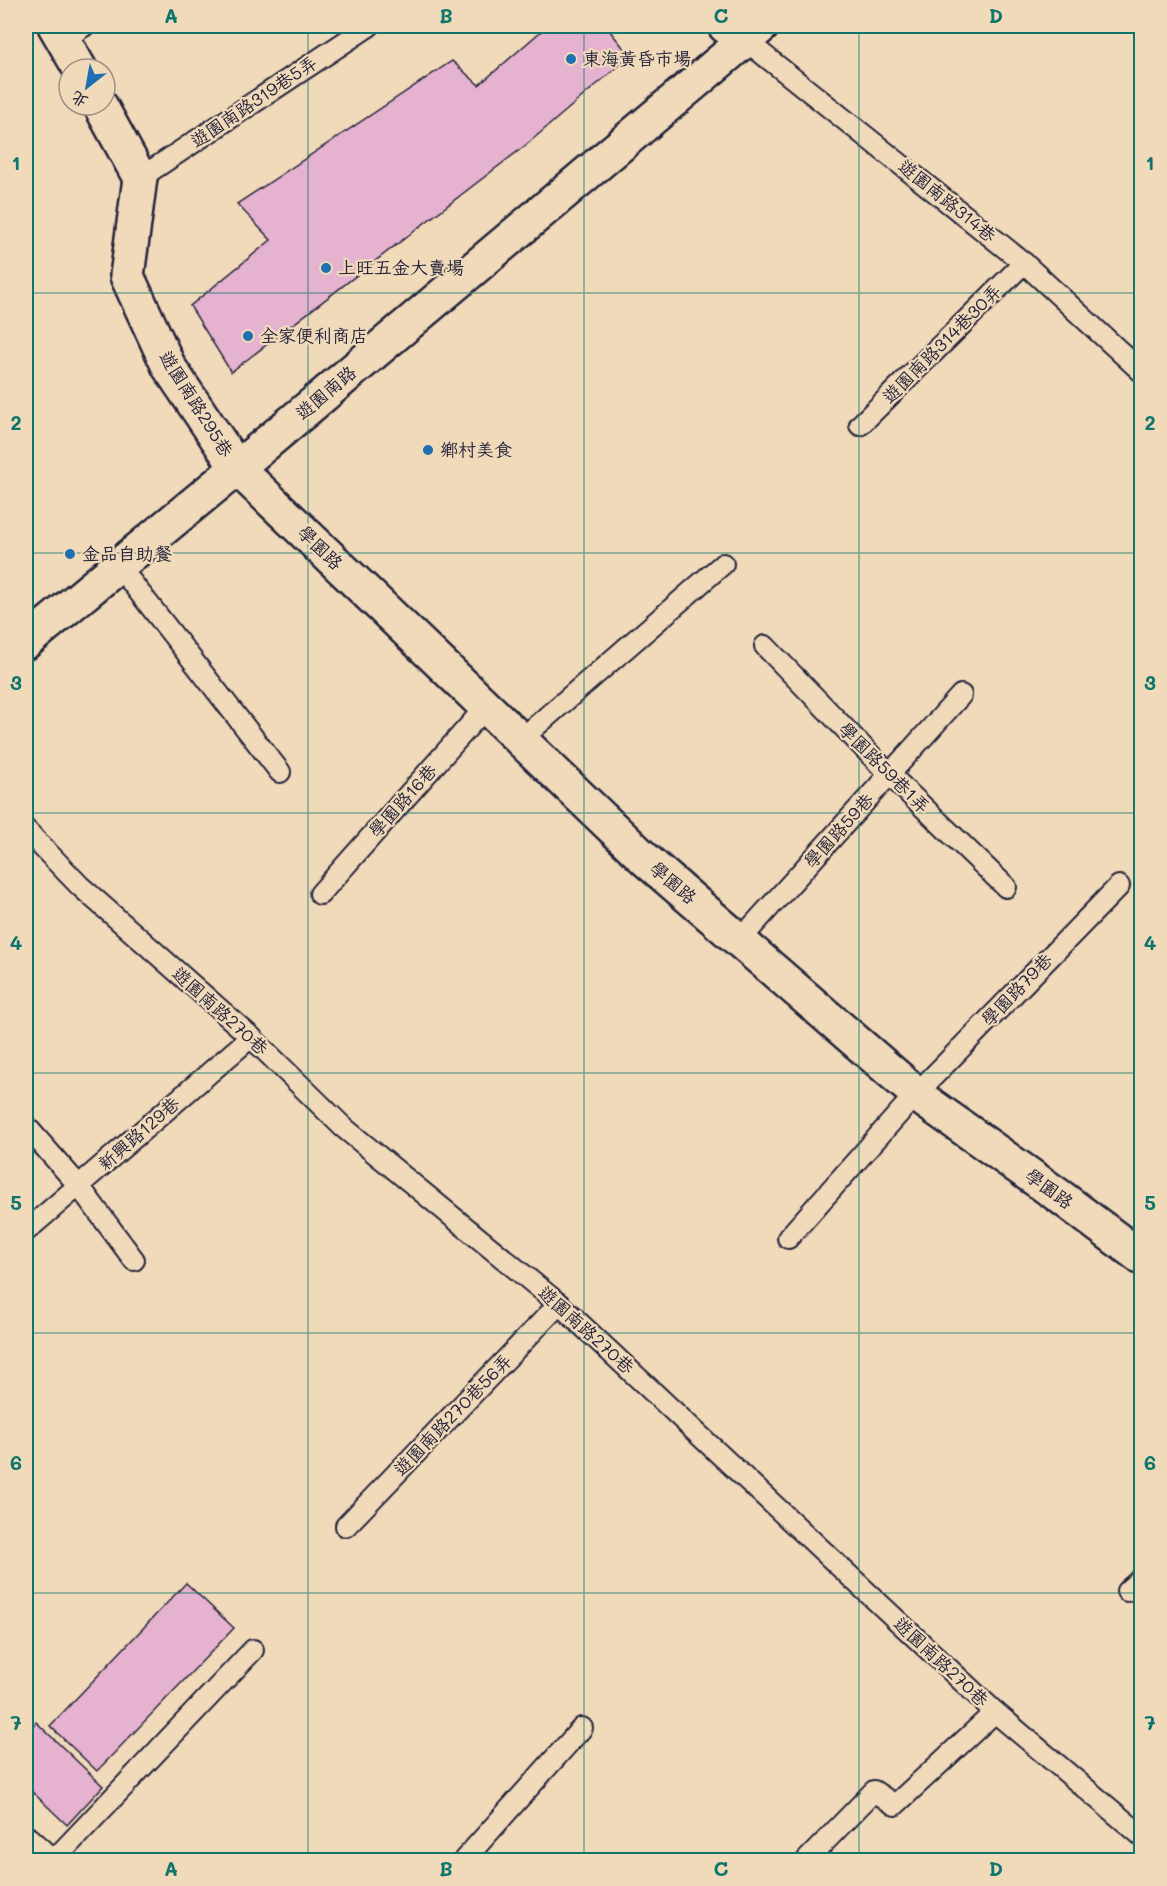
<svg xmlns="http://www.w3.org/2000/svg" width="1167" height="1886" font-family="Mali,'LXGW WenKai TC',sans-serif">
  <rect width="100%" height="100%" fill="#f1daba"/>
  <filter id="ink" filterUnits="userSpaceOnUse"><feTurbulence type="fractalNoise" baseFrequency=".0167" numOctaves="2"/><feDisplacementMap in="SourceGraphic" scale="12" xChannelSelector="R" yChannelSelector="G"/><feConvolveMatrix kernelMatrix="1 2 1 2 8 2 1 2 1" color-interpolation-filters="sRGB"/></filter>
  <g filter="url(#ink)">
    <!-- building -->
    <g fill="#e5b2d0" stroke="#22223b" stroke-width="1.5">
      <polygon points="547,26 606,26 630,56 526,145 231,372 190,306 271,240 237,204 452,61 479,85"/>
      <polygon points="186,1583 234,1628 97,1771 50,1726"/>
      <polygon points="36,1722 103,1786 67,1825 26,1786 26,1733"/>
    </g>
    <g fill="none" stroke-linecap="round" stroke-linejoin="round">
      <!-- lane casing -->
      <g stroke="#22223b" stroke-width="24">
        <g id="lane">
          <polyline points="63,39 84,26"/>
          <polyline points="745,40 1024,263 1142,372"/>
          <polyline points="140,178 369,26"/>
          <polyline points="860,425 1024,263"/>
          <polyline points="118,565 280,772"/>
          <polyline points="765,646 889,774 1006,887"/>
          <polyline points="520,740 723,564"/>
          <polyline points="26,830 80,886 251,1037 343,1127 559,1304 995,1712 1142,1836"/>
          <polyline points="320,894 486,707"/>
          <polyline points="740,940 961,695"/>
          <polyline points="26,1126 79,1186 134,1260"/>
          <polyline points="26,1231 251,1037"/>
          <polyline points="788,1238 916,1094 1119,886"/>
          <polyline points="346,1526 559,1304"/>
          <polyline points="1127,1591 1142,1578"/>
          <polyline points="54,1860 253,1650"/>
          <polyline points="464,1860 582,1728"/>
          <polyline points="807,1860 874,1791 895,1805 995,1712"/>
        </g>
      </g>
      <!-- street casing -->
      <g stroke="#22223b" stroke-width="38">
        <g id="street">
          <polyline points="55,26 80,69"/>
          <polyline points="725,26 745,40"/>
          <polyline points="100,105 140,178 127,276 169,367 237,468 646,860 925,1101 1062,1198 1142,1258"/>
          <polyline points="26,1844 44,1860"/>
        </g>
      </g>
      <!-- secondary casing -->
      <g stroke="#22223b" stroke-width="38">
        <polyline id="secondary" points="26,642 237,468 762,26"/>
      </g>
      <!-- lane -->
      <use href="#lane" stroke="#f1daba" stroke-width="20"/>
      <!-- street -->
      <use href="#street" stroke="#f1daba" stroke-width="33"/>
      <!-- secondary -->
      <use href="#secondary" stroke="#f1daba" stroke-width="33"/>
    </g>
  </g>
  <!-- grid -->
  <path fill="none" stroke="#0f766e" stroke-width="1.5" stroke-opacity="0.55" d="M308,26V1860M584,26V1860M859,26V1860M26,293H1142M26,553H1142M26,813H1142M26,1073H1142M26,1333H1142M26,1593H1142"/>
  <!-- markers -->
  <g fill="#1f6fb2" stroke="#f1daba" stroke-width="2">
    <circle cx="571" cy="59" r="6"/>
    <circle cx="326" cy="268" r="6"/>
    <circle cx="248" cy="336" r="6"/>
    <circle cx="428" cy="450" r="6"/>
    <circle cx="70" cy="554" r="6"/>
  </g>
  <g text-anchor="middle" stroke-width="4.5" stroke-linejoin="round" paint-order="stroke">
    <!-- poi labels -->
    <g font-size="18" fill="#22223b" stroke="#f1daba" text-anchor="start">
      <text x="583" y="65">東海黃昏市場</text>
      <text x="338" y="274">上旺五金大賣場</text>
      <text x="260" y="342">全家便利商店</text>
      <text x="440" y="456">鄉村美食</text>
      <text x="82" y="560">金品自助餐</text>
    </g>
    <!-- street labels -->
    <g font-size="18" fill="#22223b" stroke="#f1daba">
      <text transform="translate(254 102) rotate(-34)" y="6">遊園南路319巷5弄</text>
      <text transform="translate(947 201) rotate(39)" y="6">遊園南路314巷</text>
      <text transform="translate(942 344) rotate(-45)" y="6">遊園南路314巷30弄</text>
      <text transform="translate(326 393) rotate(-40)" y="6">遊園南路</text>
      <text transform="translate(196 404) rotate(58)" y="6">遊園南路295巷</text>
      <text transform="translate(320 548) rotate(44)" y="6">學園路</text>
      <text transform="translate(884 768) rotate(45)" y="6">學園路59巷1弄</text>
      <text transform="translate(403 801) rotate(-48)" y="6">學園路16巷</text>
      <text transform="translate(839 831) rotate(-48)" y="6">學園路59巷</text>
      <text transform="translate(673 883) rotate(40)" y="6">學園路</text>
      <text transform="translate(1017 990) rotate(-46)" y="6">學園路79巷</text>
      <text transform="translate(220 1011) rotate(42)" y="6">遊園南路270巷</text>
      <text transform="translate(139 1134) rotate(-41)" y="6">新興路129巷</text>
      <text transform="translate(1049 1189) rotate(36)" y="6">學園路</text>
      <text transform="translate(586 1330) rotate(42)" y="6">遊園南路270巷</text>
      <text transform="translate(453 1415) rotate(-46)" y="6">遊園南路270巷56弄</text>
      <text transform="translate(941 1662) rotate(43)" y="6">遊園南路270巷</text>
    </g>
  </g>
  <!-- margin -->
  <rect width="1167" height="1886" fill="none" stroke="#f1daba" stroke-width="66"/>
  <!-- north arrow -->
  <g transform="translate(87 87) rotate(211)"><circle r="28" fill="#f1daba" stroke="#9e9087" stroke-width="1.5"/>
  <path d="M0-4.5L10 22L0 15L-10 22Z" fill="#1f6fb2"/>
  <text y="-9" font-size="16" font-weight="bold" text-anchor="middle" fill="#22223b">北</text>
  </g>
  <rect x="33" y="33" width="1101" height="1820" fill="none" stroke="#0f766e" stroke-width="2"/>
  <g font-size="20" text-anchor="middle" font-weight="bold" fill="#0f766e">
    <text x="171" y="23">A</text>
    <text x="446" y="23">B</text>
    <text x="721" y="23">C</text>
    <text x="996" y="23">D</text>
    <text x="16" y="170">1</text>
    <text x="1150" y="170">1</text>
    <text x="16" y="430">2</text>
    <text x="1150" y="430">2</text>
    <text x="16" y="690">3</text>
    <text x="1150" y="690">3</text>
    <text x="16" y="950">4</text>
    <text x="1150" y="950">4</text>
    <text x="16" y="1210">5</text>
    <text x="1150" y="1210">5</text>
    <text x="16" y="1470">6</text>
    <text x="1150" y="1470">6</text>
    <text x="16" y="1730">7</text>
    <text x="1150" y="1730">7</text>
    <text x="171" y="1876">A</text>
    <text x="446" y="1876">B</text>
    <text x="721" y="1876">C</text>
    <text x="996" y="1876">D</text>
  </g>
</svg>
